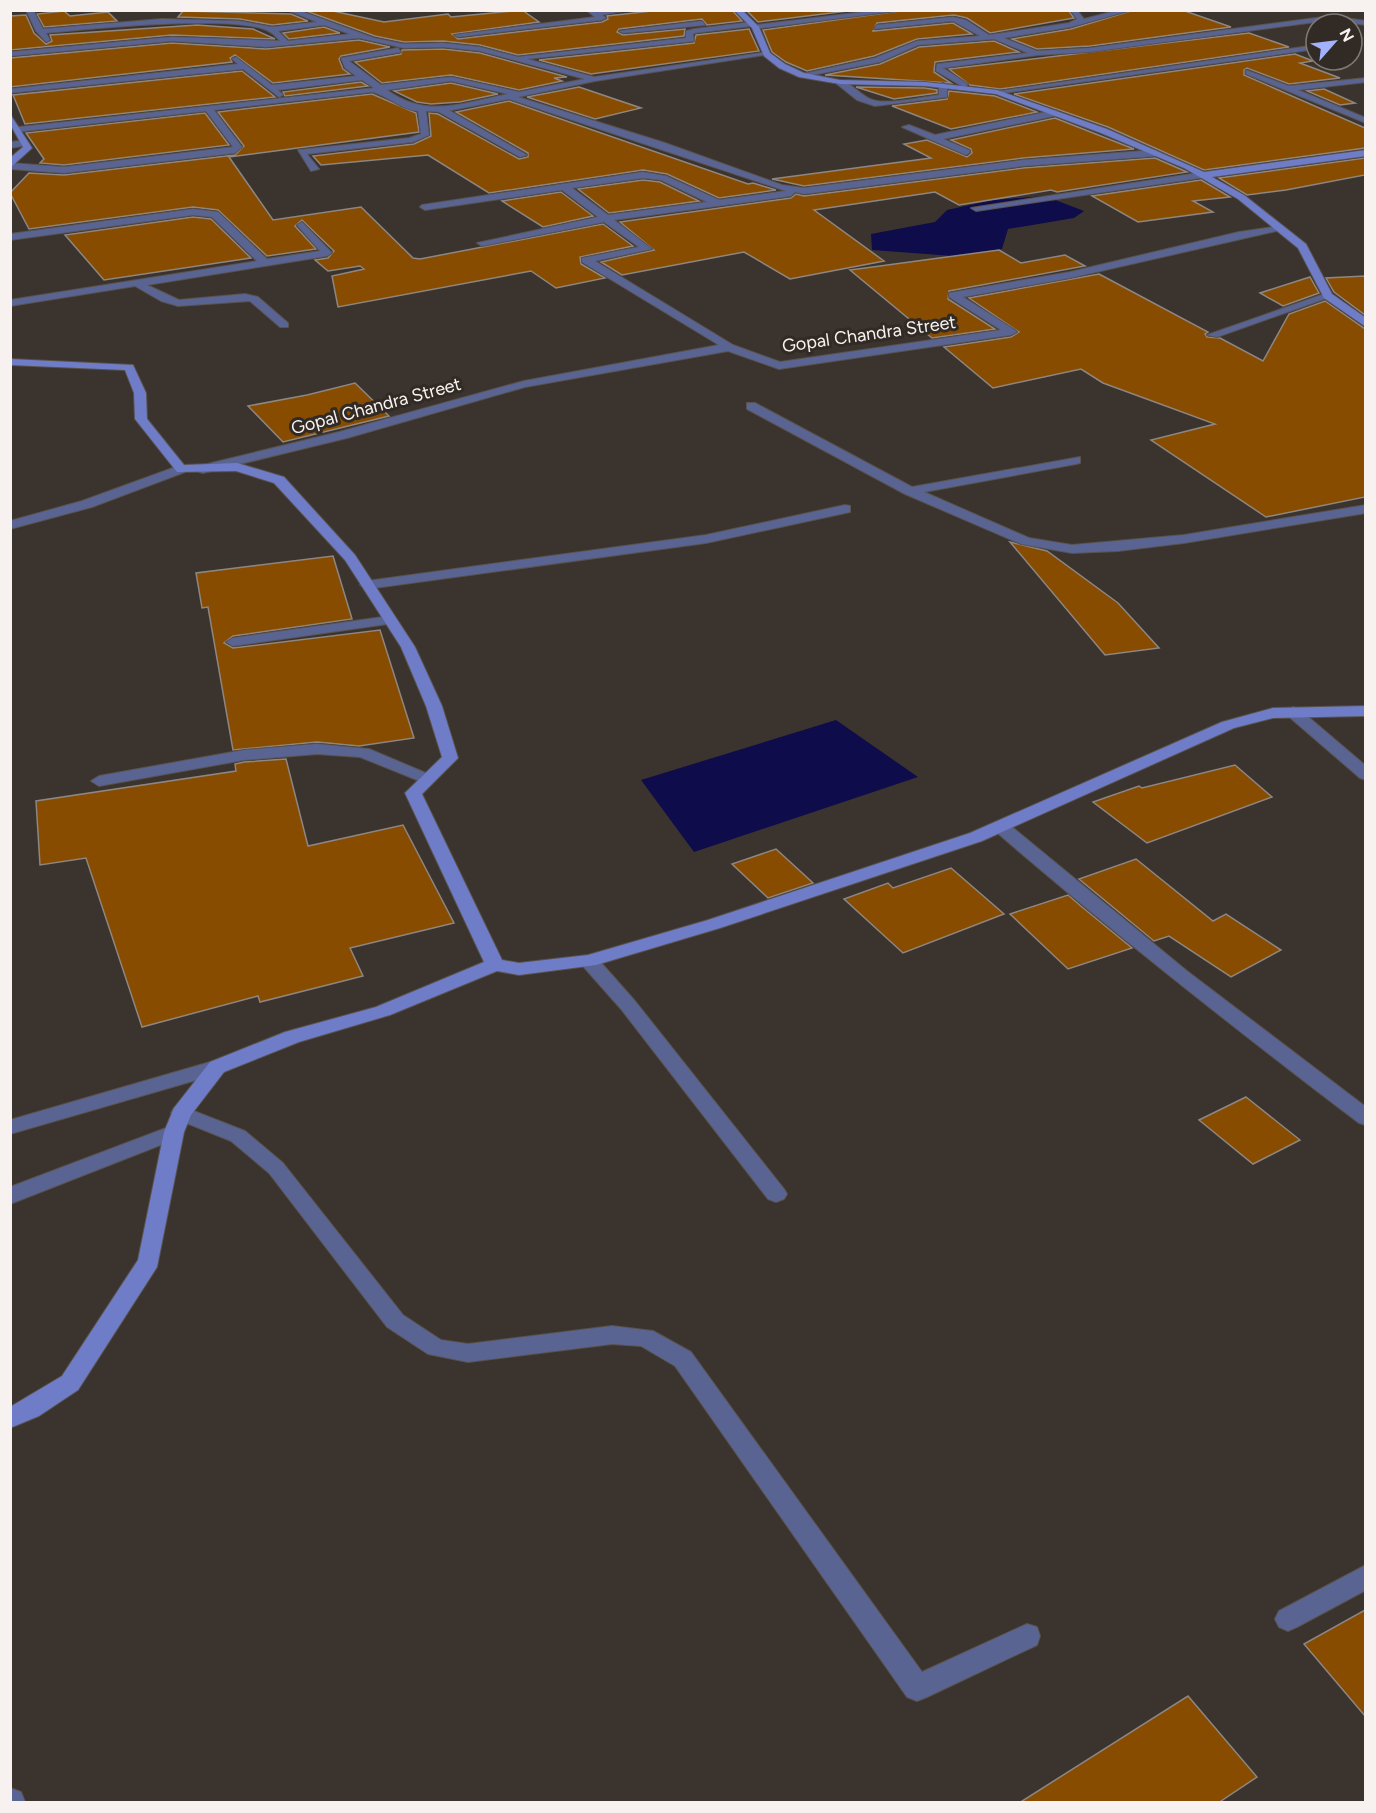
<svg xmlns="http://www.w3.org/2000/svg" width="1376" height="1813" font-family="Figtree,sans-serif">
  <rect width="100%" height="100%" fill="#3b342e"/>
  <!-- water -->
  <g fill="#0f0c4b">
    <polygon points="1045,196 1084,211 1074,218 1008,229 1002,249 953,256 872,250 871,234 935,222 947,210 993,200"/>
    <polygon points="836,720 918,777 694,852 641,780"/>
  </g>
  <!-- building -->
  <g fill="#874c00" stroke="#8e8680" stroke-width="1.5">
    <polygon points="328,10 384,22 448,14 451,17 522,10 539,22 452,34 458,39 602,22 608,19 607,16 661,10 732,10 742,21 707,25 702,19 619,29 617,32 623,35 685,29 684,36 518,55 480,45 443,41 404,42 375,36 306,11"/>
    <polygon points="746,10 856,10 758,22"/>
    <polygon points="907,10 1068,10 1074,18 990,33 967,18 954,15 877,23 873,31 953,23 972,34 917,39 874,56 807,71 786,62 772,52 763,30"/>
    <polygon points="1134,10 1182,10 1231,27 1090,46 1037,49 1012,39 1071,29"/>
    <polygon points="64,11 70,16 108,12 117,21 44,27 37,14"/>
    <polygon points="183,11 291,14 308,21 272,25 240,19 178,17"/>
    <polygon points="26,15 34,33 46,44 52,41 50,35 197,25 253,29 275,39 172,35 10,50 10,16"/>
    <polygon points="324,27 340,33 289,39 283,33"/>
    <polygon points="749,29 759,51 591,74 539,60 694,43 696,35"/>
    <polygon points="1249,33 1289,47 1000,89 970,85 949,69"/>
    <polygon points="359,40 390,47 341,56 339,59 343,69 350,74 273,83 235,55 230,58 232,62 10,87 10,58 172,43 266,49"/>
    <polygon points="994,41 1019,52 935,62 934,72 951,83 825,75 880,64 919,47"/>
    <polygon points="443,49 480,53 567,77 554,78 562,81 519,90 451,75 382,83 355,62 401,54 402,50"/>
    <polygon points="1295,54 1313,61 1300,63 1340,78 1289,84 1247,68 1244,70 1244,75 1365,128 1365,148 1204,170 1108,127 1014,94"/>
    <polygon points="242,71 275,97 25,124 13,95"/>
    <polygon points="361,82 368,86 285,96 283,92"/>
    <polygon points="451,83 498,94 460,102 431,104 417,102 394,91"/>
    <polygon points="579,87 641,108 595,119 527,97"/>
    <polygon points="856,87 925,88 937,90 937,93 894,99"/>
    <polygon points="1324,89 1355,103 1340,105 1307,91"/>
    <polygon points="949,91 995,96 1037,112 951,129 892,106 947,99"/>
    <polygon points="372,94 416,113 419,132 229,157 273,220 361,207 413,258 420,259 603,224 633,246 580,257 581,264 605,278 556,288 531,271 338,307 332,276 364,269 360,266 328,271 315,260 328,258 334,251 302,220 295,226 316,249 267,256 218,210 193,207 29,229 10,193 29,173 64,175 235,155 244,146 218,112"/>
    <polygon points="509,101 748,184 753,183 776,190 719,198 667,174 643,170 489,193 428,155 321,165 313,156 414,144 431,136 429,113 438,114 519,159 528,157 528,153 456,112"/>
    <polygon points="205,113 229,145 64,165 40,163 44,159 26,133"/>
    <polygon points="1055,118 1134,149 1023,158 804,186 772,179 931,158 904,144 927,140 967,157 972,153 971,149 951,140"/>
    <polygon points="1155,158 1187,172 1057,192 1051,190 959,205 935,192 814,210 884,261 790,279 744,252 622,275 601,262 654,250 620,222 791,198 796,194 804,196 1023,168"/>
    <polygon points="1365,158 1365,175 1286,190 1247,195 1219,178"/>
    <polygon points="643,180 660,182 699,201 609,213 578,189"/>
    <polygon points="1201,180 1230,197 1193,201 1213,212 1138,222 1092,196"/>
    <polygon points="561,192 593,216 543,227 502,201"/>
    <polygon points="193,217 211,219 251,258 104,280 65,235"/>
    <polygon points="999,250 1021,263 1065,255 1085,266 949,291 948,299 995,329 932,338 850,270"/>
    <polygon points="1099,274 1208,332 1205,334 1207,337 1220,338 1263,361 1289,314 1325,301 1365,329 1365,497 1266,517 1151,440 1215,424 1103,383 1081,369 993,388 944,347 1011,337 1019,332 969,298"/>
    <polygon points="1365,276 1365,315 1334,292 1326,278"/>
    <polygon points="1310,277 1319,293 1283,306 1260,293"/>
    <polygon points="355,383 389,416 283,442 248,406 307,395"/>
    <polygon points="1010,542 1047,551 1118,603 1159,648 1105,655"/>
    <polygon points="333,556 352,619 233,636 224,643 233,648 380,630 414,738 359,746 317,742 233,750 208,607 202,608 196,573"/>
    <polygon points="286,759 308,846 403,825 454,923 350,948 363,976 260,1002 258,996 142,1027 86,858 40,865 36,801 236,771 235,764 244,762"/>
    <polygon points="1235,765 1272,797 1147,843 1093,802 1139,786 1142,788"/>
    <polygon points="776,849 813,883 768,898 732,864"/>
    <polygon points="1136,859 1213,921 1226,914 1281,950 1231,977 1169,936 1154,941 1079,879"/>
    <polygon points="951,868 1004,914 903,953 844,899 888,883 893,888"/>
    <polygon points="1068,895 1082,907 1132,948 1068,969 1010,914"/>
    <polygon points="1246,1097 1300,1140 1253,1164 1199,1120"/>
    <polygon points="1365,1610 1365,1716 1304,1644"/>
    <polygon points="1188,1696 1257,1777 1218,1803 1019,1803"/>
  </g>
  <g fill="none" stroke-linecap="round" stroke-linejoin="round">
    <!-- lane casing -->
    <g stroke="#59524d" stroke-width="2">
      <g id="lane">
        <polygon points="439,108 445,108 527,155 520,157 439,112"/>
        <polygon points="747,403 755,403 912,487 1080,457 1080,463 1076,464 924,492 1029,538 1072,545 1184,535 1366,505 1366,513 1184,543 1118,551 1072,553 1021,544 905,494 747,409"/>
        <polygon points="390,616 397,620 395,623 233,646 226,642 233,638"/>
        <polygon points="589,955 596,957 635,1001 784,1189 787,1194 784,1199 776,1202 768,1199 621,1009 582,965 580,961"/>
        <polygon points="181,1106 245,1131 283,1163 403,1315 441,1340 468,1344 612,1326 653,1331 691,1352 922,1672 1027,1624 1037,1627 1040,1636 1037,1645 927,1697 917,1701 907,1697 675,1366 641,1346 612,1344 468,1362 428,1354 387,1327 269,1173 231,1141 174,1118 171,1113 174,1108"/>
        <polygon points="10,1788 21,1792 25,1802 10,1802"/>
      </g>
    </g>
    <!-- street casing -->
    <g stroke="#59524d" stroke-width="2">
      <g id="street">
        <path d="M26,10H33L43,29L162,19L240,21L272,27L317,22L287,10H298L374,38L404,44L443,43L480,47L518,57L686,38V31L694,29L752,22L755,25L879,10H905L755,29L752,26L695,33L693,34L694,41L686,42L527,59L594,77L767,52L771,54L595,81L518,97L665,143L782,185L804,188L1023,160L1156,150L1160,153L1156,156L1023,166L804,194L795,192L791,196L614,220L652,249L595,261L733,345L780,362L1001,330L949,297V293L1070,272L1239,232L1280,226L1285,229L1070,278L963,297L1015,330L1017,332L1011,335L779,369L728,351L525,387L347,438L203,473L199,472V466L339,432L524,381L719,345L582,262V258L639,247L604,222L482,246L477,243L598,217L562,190L425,210L420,207L422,205L643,172L666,176L719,200L786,191L509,99L442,112L426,111L429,135L413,142L307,154L319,169L311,171L298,150L409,138L421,134L418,111C401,110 389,96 372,92L214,110L242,147L235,153L64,173L10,169V163L64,167L233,147L206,111L16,132L19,127L374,88L362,80L278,90L283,95L279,97L243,69L10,93V89L238,64L232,59L236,57L272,85L356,76L345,68L341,58L398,48L401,52L349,61L381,85L451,77L519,92L585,79L480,51L443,47L404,48L359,38L266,47L172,41L10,56V52L172,37L280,41C277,38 274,34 270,32C240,13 87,29 46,33L50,40L46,42L36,31ZM324,25L350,34L288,41L278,31ZM451,81L508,94C462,103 427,119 387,90ZM643,178L661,180L707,202L608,215L572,188Z"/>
        <polygon points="586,10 628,10 602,15 606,18 602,20 458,37 454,35 595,17"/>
        <polygon points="1070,10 1077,10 1084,19 1119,10 1132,10 1071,27 1004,38 1037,51 1090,48 1331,16 1366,21 1366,25 1331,20 1090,52 1038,55 943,68 968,84 965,88 936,71 937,64 1028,53 994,39 918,45 880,62 802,77 798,75 875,58 917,41 980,36 953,21 874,29 877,25 953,17 966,20 989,35 1069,23 1077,19"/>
        <polygon points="702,21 705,25 623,33 619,31"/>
        <rect x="1352" y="40" width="4" height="4"/>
        <polygon points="1316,45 1316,49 997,94 993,92"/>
        <polygon points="1246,70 1289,86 1366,78 1366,82 1298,90 1366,118 1366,123 1246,74"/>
        <path d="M837,80C850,80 861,97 873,100C888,105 922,97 939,95V85L943,83L947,85V97L875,106L857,100L837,84Z"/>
        <polygon points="1056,110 1059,115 943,139 969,150 970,152 966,155 902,127 909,125 935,135"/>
        <polygon points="26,140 29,145 10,148 10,142"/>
        <polygon points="1204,172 1209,175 1207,177 976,211 971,208"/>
        <polygon points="193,209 218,212 267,259 320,251 297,225 302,222 332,253 327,256 147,285 179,300 245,294 258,297 288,323 288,327 280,327 250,301 178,306 161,301 135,286 10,306 10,300 257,261 212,217 193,215 10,240 10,234"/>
        <polygon points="1324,294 1333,296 1217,337 1207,335"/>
        <polygon points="181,465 185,466 185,472 92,507 10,529 10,521 82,501"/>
        <polygon points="845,505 850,506 850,512 706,543 367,589 360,585 367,581 706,535"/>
        <polygon points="1293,707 1299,709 1366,766 1366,780 1360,778 1287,715 1285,712"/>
        <polygon points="317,744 369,749 433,776 435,779 427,784 360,757 317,754 244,760 99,786 91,781 99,776 244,750"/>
        <path d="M1000,821L1006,822L1187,971L1366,1107V1125L1359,1123C1234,1028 1112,932 994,830L991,826Z"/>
        <polygon points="217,1060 224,1062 227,1067 224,1072 10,1134 10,1120"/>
        <polygon points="174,1125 181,1127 184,1132 181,1137 10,1204 10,1187"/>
        <polygon points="1366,1565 1366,1590 1297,1627 1288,1631 1279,1627 1275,1619 1279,1611"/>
      </g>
    </g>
    <!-- secondary casing -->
    <g stroke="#59524d" stroke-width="2">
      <g id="secondary">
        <polygon points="734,10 742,10 759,27 770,53 785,64 804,73 840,80 925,82 997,90 1107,129 1204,172 1366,150 1366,156 1212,177 1244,195 1306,244 1332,294 1366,318 1366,327 1324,298 1298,248 1238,199 1184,168 1101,133 996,94 925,86 840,84 799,77 779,68 764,56 752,28"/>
        <polygon points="10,114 32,148 10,168 10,158 23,147 10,124"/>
        <polygon points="10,359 133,365 146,393 147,419 184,465 237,463 284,477 355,555 415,647 442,706 458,758 422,794 502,960 519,963 588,955 708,920 970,833 1222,722 1273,708 1366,706 1366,716 1273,718 1234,728 982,841 720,928 596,965 519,975 497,971 390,1015 299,1042 224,1072 191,1115 184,1132 157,1267 78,1390 39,1416 10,1428 10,1407 62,1376 138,1260 164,1132 174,1108 210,1062 285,1032 376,1007 484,962 405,793 442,757 426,706 401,647 345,560 274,483 236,471 177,472 135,419 134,393 125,370 10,365"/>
      </g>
    </g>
    <!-- lane -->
    <use href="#lane" fill="#5a6493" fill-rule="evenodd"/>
    <!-- street -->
    <use href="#street" fill="#5a6493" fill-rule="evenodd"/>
    <!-- secondary -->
    <use href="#secondary" fill="#6f7dc8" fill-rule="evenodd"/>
  </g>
  <g text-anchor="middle" stroke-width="6" stroke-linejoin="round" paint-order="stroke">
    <!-- far-street labels -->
    <g font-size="18" fill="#f7f2ef" stroke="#312a25">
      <text transform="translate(869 334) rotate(-8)" y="6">Gopal Chandra Street</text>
      <text transform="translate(376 406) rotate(-15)" y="6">Gopal Chandra Street</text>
    </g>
  </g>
  <!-- border -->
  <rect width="1376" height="1813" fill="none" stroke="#f7f2ef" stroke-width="24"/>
  <!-- north arrow -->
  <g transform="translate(1334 42) rotate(62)"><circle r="28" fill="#312a25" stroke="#807a76" stroke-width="1.5"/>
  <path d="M0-4.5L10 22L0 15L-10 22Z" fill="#a3b2fd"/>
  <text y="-9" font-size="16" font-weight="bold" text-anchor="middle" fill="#f7f2ef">N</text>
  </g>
</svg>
